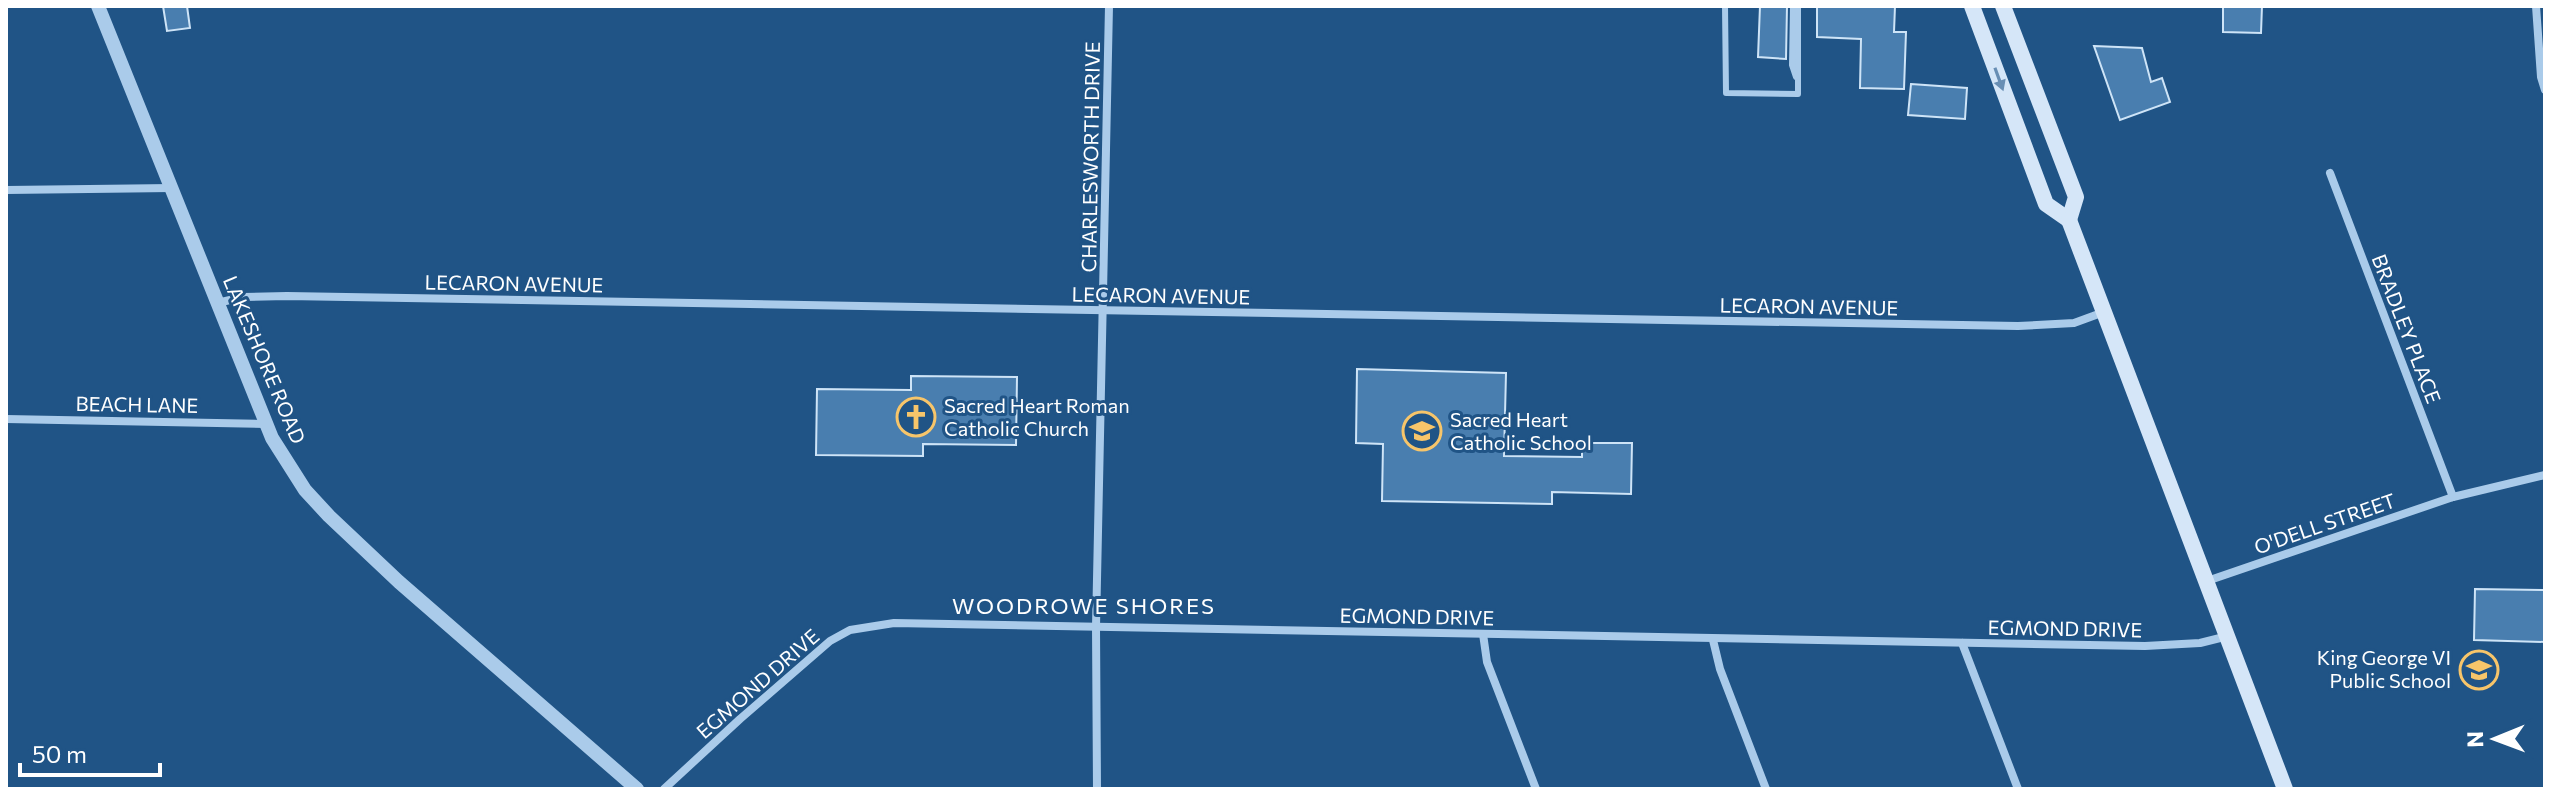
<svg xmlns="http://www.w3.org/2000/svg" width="2551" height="795" font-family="Commissioner,sans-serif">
  <rect width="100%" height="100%" fill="#205486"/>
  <!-- building -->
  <g fill="#497eaf" stroke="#cee4f7" stroke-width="2">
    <polygon points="163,6 187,6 190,28 167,31"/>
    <polygon points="1760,6 1787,6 1786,59 1758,57"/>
    <polygon points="1817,6 1895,6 1894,32 1906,32 1904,89 1860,88 1861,39 1817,37"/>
    <polygon points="2223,6 2262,6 2261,33 2223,32"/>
    <polygon points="2094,46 2142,48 2151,82 2162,78 2170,102 2120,120"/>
    <polygon points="1911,84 1967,88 1965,119 1908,115"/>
    <polygon points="1357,369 1506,373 1504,456 1582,457 1582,443 1632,443 1631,494 1552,492 1552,504 1382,501 1383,444 1356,443"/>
    <polygon points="911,376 1017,377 1016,445 923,444 923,456 816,455 817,389 911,390"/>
    <polygon points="2475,589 2545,590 2545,642 2474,640"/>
  </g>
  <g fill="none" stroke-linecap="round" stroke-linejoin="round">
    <!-- service -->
    <g stroke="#aacbea" stroke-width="6">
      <polyline points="1725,6 1726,93 1798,94 1798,6"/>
      <polyline points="1793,6 1792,65 1796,77"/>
    </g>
    <!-- minor -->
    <g stroke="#aacbea" stroke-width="8">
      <polyline points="2536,6 2541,77 2545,90"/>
      <polyline points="2330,173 2453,497"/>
      <polyline points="6,190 172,188"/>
      <polyline points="217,303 243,297 287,296 2018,326 2074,323 2104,312"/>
      <polyline points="6,419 266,424"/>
      <polyline points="2207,581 2453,497 2545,475"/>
      <polyline points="1483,634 1487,662 1536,789"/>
      <polyline points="1713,640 1720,669 1766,789"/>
      <polyline points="1962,643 2018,789"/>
      <polyline points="664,789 740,719 830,641 850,630 894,623 2145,646 2200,643 2228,636"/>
      <polyline points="1097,789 1096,627 1109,6"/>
    </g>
    <!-- tertiary -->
    <polyline stroke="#aacbea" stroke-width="14" points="98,6 272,438 305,490 329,516 399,582 637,789"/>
    <!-- secondary -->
    <g stroke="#d5e6f8" stroke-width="16">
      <polyline points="1972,6 2046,204 2069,220"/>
      <polyline points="2003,6 2076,197 2069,220"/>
      <polyline points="2069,220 2285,789"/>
    </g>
  </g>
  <!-- one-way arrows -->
  <defs><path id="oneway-solid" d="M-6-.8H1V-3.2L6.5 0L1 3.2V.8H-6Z" transform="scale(2)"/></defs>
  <use fill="#688eb4" href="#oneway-solid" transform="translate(1999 79) rotate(70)"/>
  <!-- icons -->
  <defs>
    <g id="church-ring" transform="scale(2)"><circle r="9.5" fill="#205486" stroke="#f7c56a" stroke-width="1.5"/><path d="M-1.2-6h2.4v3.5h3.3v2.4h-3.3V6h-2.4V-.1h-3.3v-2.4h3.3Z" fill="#f7c56a"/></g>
    <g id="school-ring" transform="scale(2)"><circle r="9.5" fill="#205486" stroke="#f7c56a" stroke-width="1.5"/><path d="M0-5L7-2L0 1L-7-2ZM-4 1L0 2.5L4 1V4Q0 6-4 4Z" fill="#f7c56a"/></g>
  </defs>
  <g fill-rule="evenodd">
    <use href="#church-ring" x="916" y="417"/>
    <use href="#school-ring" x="1422" y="431"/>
    <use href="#school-ring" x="2479" y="670"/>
  </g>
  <g text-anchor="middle" stroke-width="6" stroke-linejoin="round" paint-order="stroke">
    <!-- street labels -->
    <g font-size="20" fill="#fff" stroke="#205486">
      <text transform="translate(1091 157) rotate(-89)" y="7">CHARLESWORTH DRIVE</text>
      <text transform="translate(514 284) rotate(1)" y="7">LECARON AVENUE</text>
      <text transform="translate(1161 296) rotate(1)" y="7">LECARON AVENUE</text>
      <text transform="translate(1809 307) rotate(1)" y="7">LECARON AVENUE</text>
      <text transform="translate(2406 329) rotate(69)" y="7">BRADLEY PLACE</text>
      <text transform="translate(264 360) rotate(67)" y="7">LAKESHORE ROAD</text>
      <text transform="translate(137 405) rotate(1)" y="7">BEACH LANE</text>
      <text transform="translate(2325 524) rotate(-19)" y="7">O'DELL STREET</text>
      <text transform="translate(1417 617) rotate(1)" y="7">EGMOND DRIVE</text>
      <text transform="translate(2065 629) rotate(1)" y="7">EGMOND DRIVE</text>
      <text transform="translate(758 684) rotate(-41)" y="7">EGMOND DRIVE</text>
    </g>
    <!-- poi labels -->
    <g font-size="20" fill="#fff" stroke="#205486" text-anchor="start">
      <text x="944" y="413">Sacred Heart Roman<tspan x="944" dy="23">Catholic Church</tspan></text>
      <text x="1450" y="427">Sacred Heart<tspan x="1450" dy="23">Catholic School</tspan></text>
      <text x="2451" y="665" text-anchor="end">King George VI<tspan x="2451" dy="23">Public School</tspan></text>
    </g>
    <!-- neighbourhood labels -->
    <g font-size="22" letter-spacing="2" fill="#fff" stroke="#205486">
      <text x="1084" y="614">WOODROWE SHORES</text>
    </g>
  </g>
  <!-- border -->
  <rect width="2551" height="795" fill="none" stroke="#ffffff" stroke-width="16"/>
  <!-- north arrow -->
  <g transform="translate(2495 739) rotate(269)" stroke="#205486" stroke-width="6" paint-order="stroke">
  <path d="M0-6L14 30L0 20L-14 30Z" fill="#ffffff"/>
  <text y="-12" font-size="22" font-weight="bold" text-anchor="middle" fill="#ffffff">N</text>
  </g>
  <!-- scale -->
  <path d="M20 763v12h140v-12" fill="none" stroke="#ffffff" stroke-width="4"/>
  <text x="32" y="763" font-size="24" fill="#ffffff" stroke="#205486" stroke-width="6" paint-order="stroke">50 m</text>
</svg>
